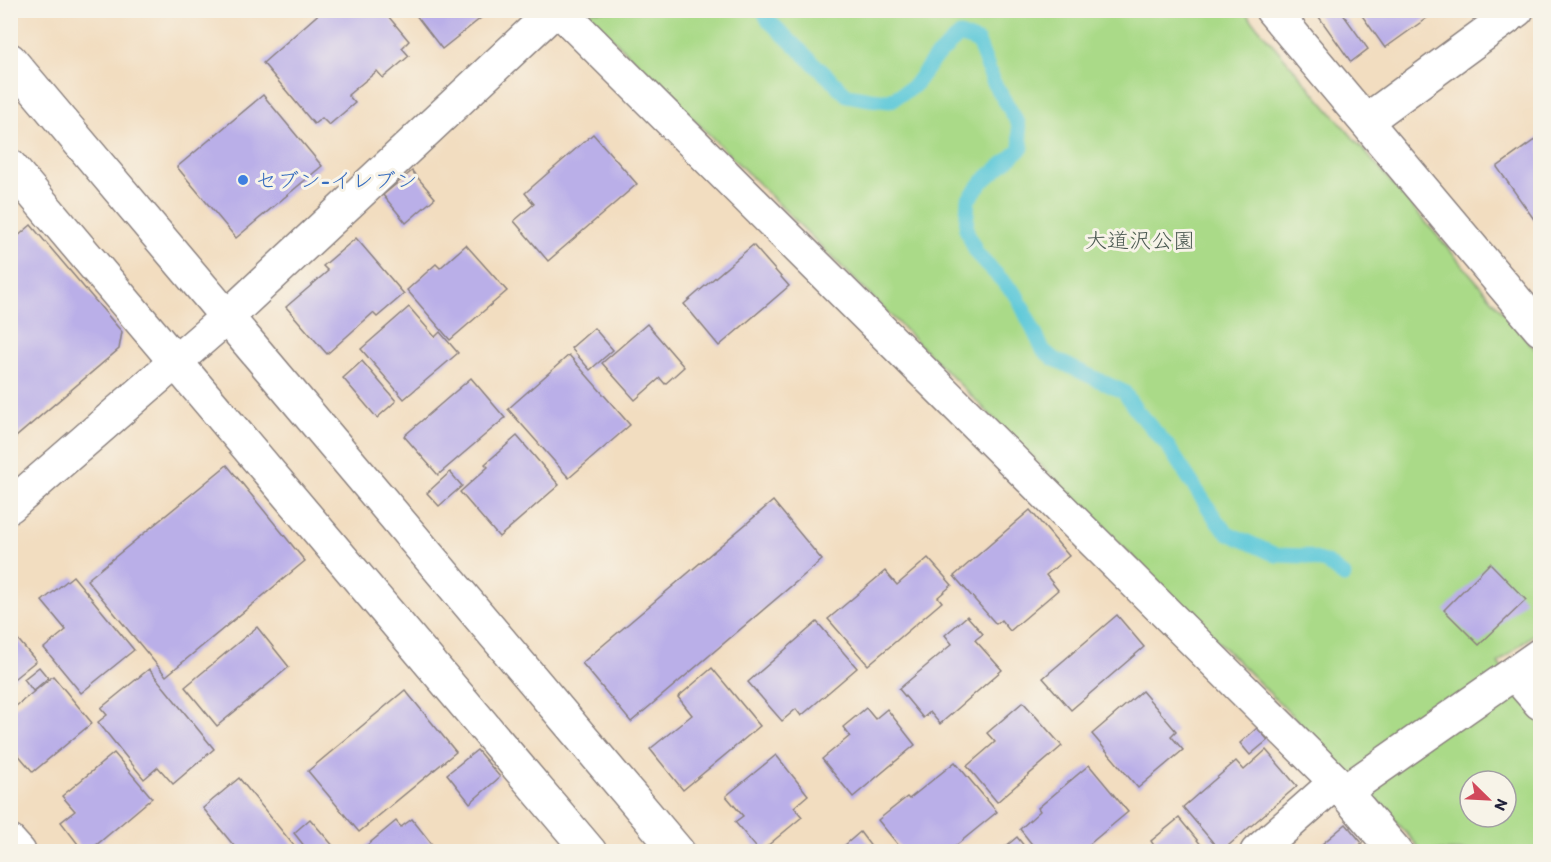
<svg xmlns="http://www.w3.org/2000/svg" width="1551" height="862" font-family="Itim,'Klee One',sans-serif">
  <rect width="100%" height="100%" fill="#f7f3e8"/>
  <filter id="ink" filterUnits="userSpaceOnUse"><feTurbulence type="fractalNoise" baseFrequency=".0167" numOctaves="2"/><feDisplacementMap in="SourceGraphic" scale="12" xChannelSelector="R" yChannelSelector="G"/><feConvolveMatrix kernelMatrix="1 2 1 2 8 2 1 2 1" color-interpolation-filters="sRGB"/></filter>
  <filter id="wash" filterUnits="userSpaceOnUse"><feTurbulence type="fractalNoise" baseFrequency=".008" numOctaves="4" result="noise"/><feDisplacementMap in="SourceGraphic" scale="24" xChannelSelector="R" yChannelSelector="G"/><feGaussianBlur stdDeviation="1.35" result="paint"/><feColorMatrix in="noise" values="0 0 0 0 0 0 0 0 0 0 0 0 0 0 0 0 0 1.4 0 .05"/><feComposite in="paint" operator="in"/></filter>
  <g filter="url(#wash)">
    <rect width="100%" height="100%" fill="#f2ddc0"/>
    <!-- green -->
    <path fill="#aada88" stroke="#667e62" stroke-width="1.5" fill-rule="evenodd" d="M585,11H1244L1540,355V629L1498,663L1540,714V851H1422L1380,803ZM1470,781H1506V817H1470Z"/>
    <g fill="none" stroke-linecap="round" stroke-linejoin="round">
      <!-- stream -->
      <polyline stroke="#5fc9d9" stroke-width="15" points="763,10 768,20 847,95 870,99 890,101 914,86 934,59 960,35 978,42 993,81 1018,123 1022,148 982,182 968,200 966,229 977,254 1017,296 1043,350 1054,359 1124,392 1136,410 1167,445 1217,521 1228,533 1276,555 1306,556 1327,563 1344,576"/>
    </g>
    <g id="blocks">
      <!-- building -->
      <g fill="#baafe8">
        <polygon points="323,10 383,10 409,41 402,48 409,56 383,78 377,71 348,95 355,103 329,125 322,118 314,124 263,63"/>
        <polygon points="412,10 491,10 442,49"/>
        <polygon points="1314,10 1340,10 1368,49 1351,62"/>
        <polygon points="1358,10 1438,10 1385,48"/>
        <polygon points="263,95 322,166 236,238 177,167"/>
        <polygon points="593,134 637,184 548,261 514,221 534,204 525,193"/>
        <polygon points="1540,136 1540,224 1538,225 1497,167"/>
        <polygon points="412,171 435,198 406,223 383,195"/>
        <polygon points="31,225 122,332 119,349 10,442 10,243"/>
        <polygon points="356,238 404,294 377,317 373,313 327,354 286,307 328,271 323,266"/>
        <polygon points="466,245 507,291 450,340 407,290 436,264 440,268"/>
        <polygon points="753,245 789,286 719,346 684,304"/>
        <polygon points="409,307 435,337 440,332 458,353 404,399 361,349"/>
        <polygon points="647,324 684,367 665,384 660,378 635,400 602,363"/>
        <polygon points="594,328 613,350 590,370 571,348"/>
        <polygon points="569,355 630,425 569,478 508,409"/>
        <polygon points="362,361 396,401 377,418 343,378"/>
        <polygon points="471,378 505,418 438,475 404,436"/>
        <polygon points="517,436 559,485 499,537 460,492 488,467 485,464"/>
        <polygon points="227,465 305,561 166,676 87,580"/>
        <polygon points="450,472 462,486 439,506 427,493"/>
        <polygon points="773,501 822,560 631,722 582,663"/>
        <polygon points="1030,510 1069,556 1046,575 1058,590 1010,631 1001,620 996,624 954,576"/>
        <polygon points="928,558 952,585 938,597 942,602 868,665 828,619 885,571 897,585"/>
        <polygon points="1490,563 1526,600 1479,645 1444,610"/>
        <polygon points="73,576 134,650 81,693 44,648 66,630 42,601"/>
        <polygon points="1117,615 1144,647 1071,710 1043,678"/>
        <polygon points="967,616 983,634 975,640 1002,670 940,724 930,712 923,718 899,689 952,644 945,635"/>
        <polygon points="817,622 857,668 801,716 796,709 782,721 748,682"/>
        <polygon points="257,627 289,667 217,726 185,687"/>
        <polygon points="10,630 36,661 10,682"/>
        <polygon points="39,667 48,678 33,691 24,679"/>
        <polygon points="712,668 760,726 683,790 650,749 692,715 678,697"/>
        <polygon points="149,669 214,749 173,784 158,767 144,779 98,722 107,715 101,708"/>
        <polygon points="53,676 92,723 33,772 10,745 10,711"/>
        <polygon points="405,690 456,752 359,832 308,771"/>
        <polygon points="1142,691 1176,731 1171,736 1183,750 1138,788 1092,734"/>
        <polygon points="1023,702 1062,746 997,802 967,766 995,742 987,733"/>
        <polygon points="866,708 875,719 887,709 915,745 853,797 822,759 850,736 843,727"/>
        <polygon points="1257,728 1268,740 1250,755 1240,743"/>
        <polygon points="477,750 500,777 470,803 447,774"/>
        <polygon points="1266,750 1297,786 1221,852 1183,807 1236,761 1244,770"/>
        <polygon points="114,753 152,798 88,852 84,852 61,822 75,811 62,796"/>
        <polygon points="776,755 808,795 794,807 802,817 760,852 735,822 743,816 726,796"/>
        <polygon points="955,762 997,812 948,852 904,852 878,820 907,797 909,799"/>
        <polygon points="1089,765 1128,812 1080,852 1038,852 1020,829 1040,811 1038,808"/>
        <polygon points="239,778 299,852 239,852 203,808"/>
        <polygon points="1179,818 1207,852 1149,852 1155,847 1151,841"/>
        <polygon points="310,819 335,848 331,852 309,852 294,833"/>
        <polygon points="412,819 438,852 359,852 396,821 401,827"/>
        <polygon points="1346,824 1362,843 1351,852 1326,852 1321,845"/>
        <polygon points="860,832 875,852 837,852"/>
        <polygon points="1017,837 1029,852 999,852"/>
      </g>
    </g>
  </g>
  <g filter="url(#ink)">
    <use href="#blocks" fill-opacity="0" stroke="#8a807e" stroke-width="1.5"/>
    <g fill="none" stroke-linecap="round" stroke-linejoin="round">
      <!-- minor casing -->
      <g stroke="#8a807e" stroke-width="36">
        <g id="minor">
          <polyline points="559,10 1336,782 1396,852"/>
          <polyline points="1272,10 1540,329"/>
          <polyline points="10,60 678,852"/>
          <polyline points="1366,121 1517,10"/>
          <polyline points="10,166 590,852"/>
          <polyline points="10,506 227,317 555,10"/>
          <polyline points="1515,674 1540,703"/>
          <polyline points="1344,792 1540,655"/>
          <polyline points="10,842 19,852"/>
          <polyline points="1257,852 1336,782"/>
        </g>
      </g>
      <!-- minor -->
      <use href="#minor" stroke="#fff" stroke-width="33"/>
    </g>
  </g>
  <!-- markers -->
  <circle fill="#3f7fe0" stroke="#f7f3e8" stroke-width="2" cx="243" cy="180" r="6"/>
  <g text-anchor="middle" stroke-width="6" stroke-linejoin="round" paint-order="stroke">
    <!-- shop labels -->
    <g font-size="22" fill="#366cbe" stroke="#f7f3e8" text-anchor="start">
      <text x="255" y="188">セブン-イレブン</text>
    </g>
    <!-- park labels -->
    <g font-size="22" fill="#4b5952" stroke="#f7f3e8">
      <text x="1140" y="248">大道沢公園</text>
    </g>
  </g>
  <!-- margin -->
  <rect width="1551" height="862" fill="none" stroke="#f7f3e8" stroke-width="36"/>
  <!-- north arrow -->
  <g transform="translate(1488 799) rotate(114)"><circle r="28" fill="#f7f3e8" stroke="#a29fa3" stroke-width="1.5"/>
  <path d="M0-4.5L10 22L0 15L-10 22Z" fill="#d1495b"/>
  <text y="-9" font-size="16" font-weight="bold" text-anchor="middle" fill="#22223b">N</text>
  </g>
</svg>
